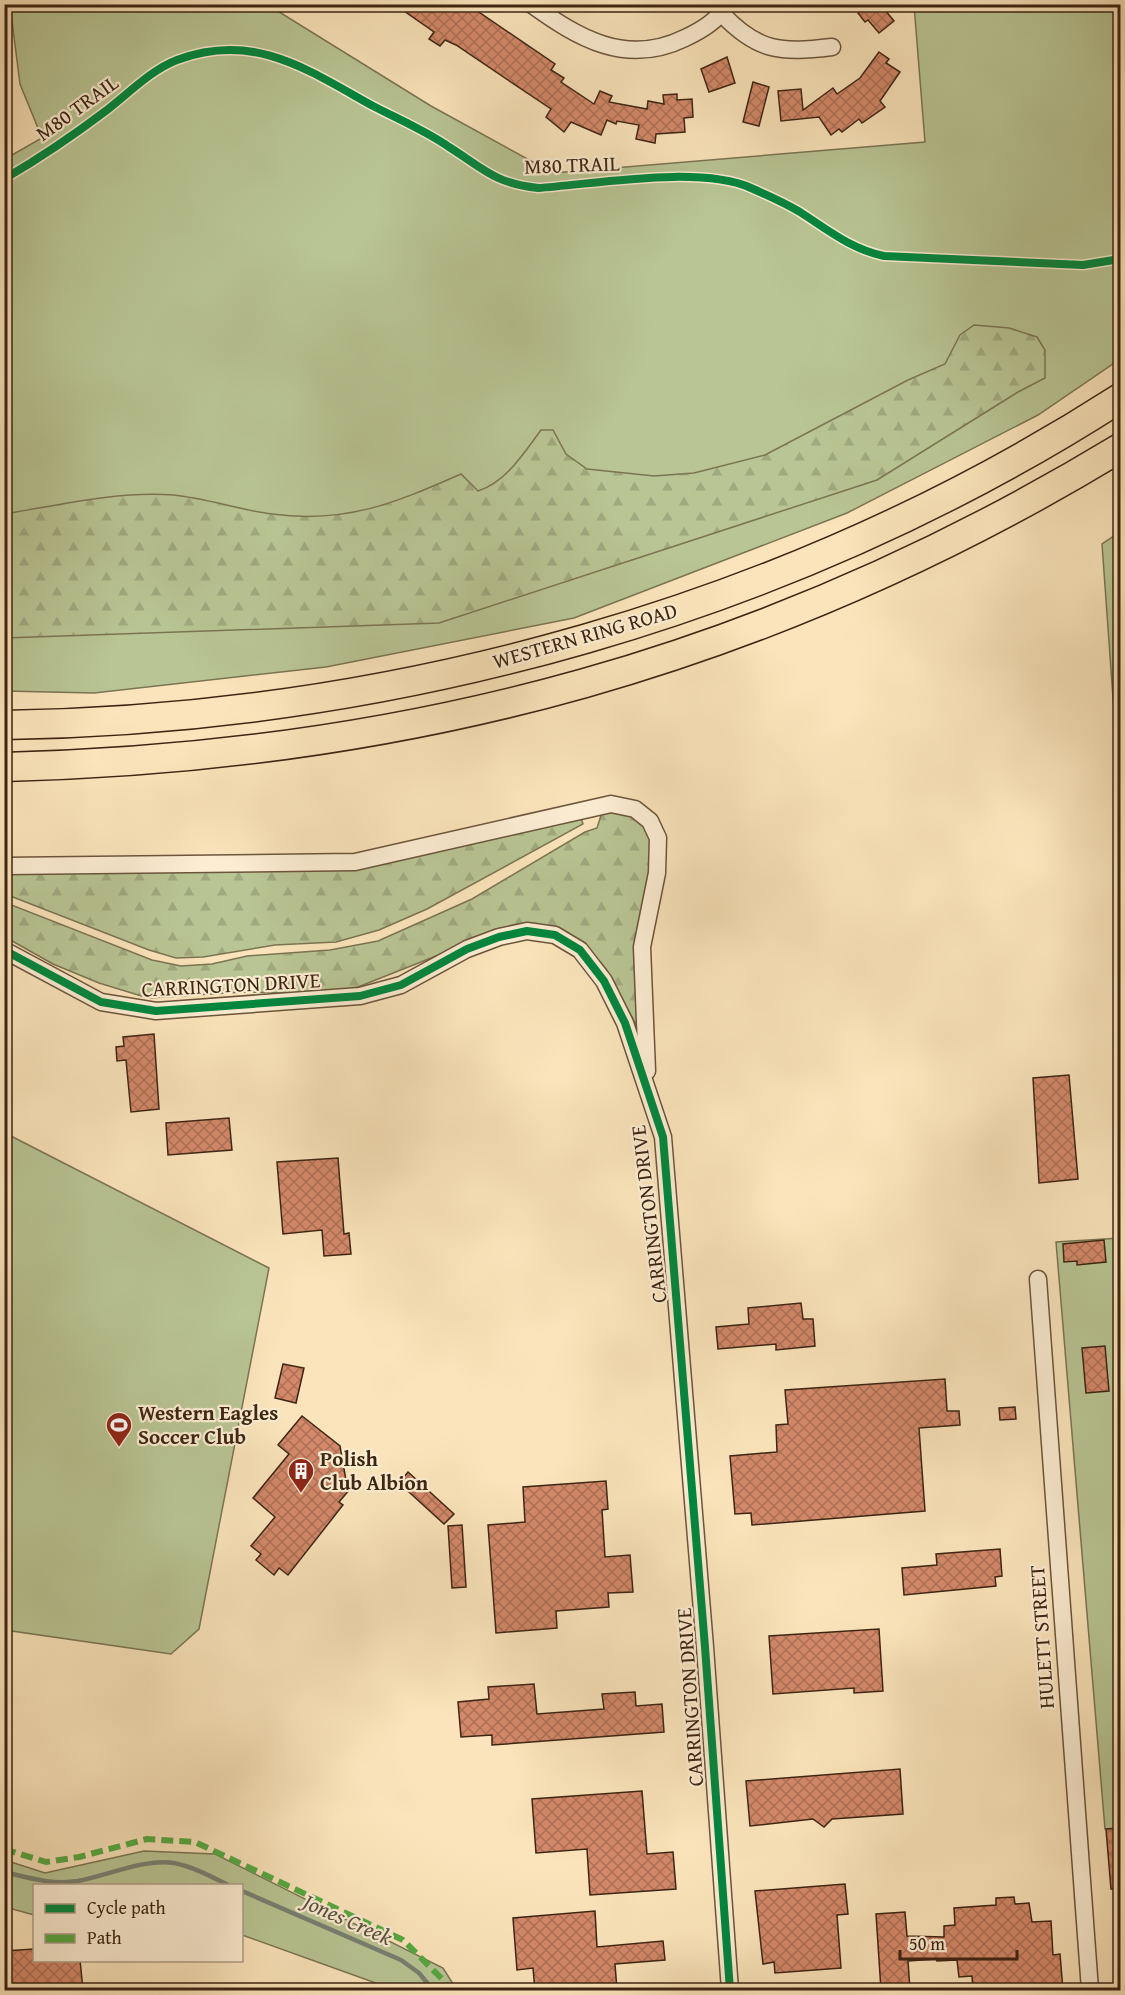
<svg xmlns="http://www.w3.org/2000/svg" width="1125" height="1995" font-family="'Gentium Book Plus',serif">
  <defs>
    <pattern id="forest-firs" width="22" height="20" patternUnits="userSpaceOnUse" patternTransform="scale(1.5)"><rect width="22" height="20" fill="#b9c594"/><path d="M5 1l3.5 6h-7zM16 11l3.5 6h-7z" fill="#a0a97f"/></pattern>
    <pattern id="building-cross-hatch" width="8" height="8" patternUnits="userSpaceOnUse" patternTransform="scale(1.5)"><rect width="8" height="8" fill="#d4896a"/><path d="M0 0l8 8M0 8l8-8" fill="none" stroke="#ad7056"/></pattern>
  </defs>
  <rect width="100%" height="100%" fill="#fbe4bb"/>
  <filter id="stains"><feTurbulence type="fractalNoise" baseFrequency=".00333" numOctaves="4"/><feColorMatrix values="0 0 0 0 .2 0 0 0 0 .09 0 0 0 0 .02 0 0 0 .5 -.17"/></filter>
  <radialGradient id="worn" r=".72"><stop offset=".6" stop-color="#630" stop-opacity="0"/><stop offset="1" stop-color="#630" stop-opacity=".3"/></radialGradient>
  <!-- grass -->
  <g fill="#b9c594" stroke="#7b7553" stroke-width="1.5">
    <polygon points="10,5 268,5 431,106 553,173 925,142 914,5 1120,5 1120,359 1038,415 847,513 574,618 326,667 94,693 5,691 5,159 42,138 20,84"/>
    <polygon points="1120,532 1120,796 1102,544"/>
    <polygon points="5,1133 269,1268 199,1629 171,1654 5,1630"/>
    <polygon points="1120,1238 1120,1828 1105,1829 1056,1242"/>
    <polygon points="144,1851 215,1854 443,1968 457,1990 400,1990 398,1986 384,1986 242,1935 242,1886 34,1886 34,1915 5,1907 5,1860 45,1873"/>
  </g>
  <!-- forest -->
  <g fill="url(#forest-firs)" stroke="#7b7553" stroke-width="1.5">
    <path d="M974,325L1009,328L1037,337L1045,350V378L1018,392L877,480L439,623L5,638V514C59,505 117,491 173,495C206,498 239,510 272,514C346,524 395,503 461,474L478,491C506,482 524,453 541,430H553L566,454L587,469L654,476L694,473L765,455L908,380L945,364L960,335Z"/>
    <polygon points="603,809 635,809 658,838 639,1030 606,969 589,949 540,927 441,954 358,987 322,994 243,992 148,998 99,983 53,964 5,937 4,902 152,960 181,966 212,964 247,956 330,950 378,941 472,899 585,832 597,828"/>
    <polygon points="579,812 583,824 427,909 379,930 336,942 275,945 203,957 176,958 149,950 5,894 5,868 317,864"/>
  </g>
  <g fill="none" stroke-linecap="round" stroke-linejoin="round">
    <!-- stream -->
    <g stroke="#788173" stroke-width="4.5">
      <path d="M4,1872C29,1878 52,1885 78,1881C106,1876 146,1858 174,1863C194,1867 212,1877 230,1886"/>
      <polyline points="242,1891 401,1960 419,1973 433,1990"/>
    </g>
  </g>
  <!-- building -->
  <g fill="url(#building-cross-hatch)" stroke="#3d2512" stroke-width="1.5">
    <polygon points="394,4 467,4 555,64 551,70 564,78 561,82 594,104 600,91 612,96 609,102 647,109 648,101 664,104 663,95 677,94 677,100 692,99 693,117 684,118 685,132 656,134 655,143 636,139 639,125 617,121 616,124 607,120 601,135 571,122 564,132 546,117 551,109 456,45 445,40 440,46 429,39 434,32"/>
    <polygon points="868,4 880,4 894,21 879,33 868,20 865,22 858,13"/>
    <polygon points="879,52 889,59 886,63 900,72 880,101 885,107 862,123 859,119 842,132 839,129 831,135 819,117 781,121 778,91 801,89 803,110 833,88 837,94 860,78"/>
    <polygon points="727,57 735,83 709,92 701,69"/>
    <polygon points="753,82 769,87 759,126 743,122"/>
    <polygon points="154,1034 159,1109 131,1112 126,1060 117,1061 116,1047 124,1046 123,1037"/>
    <polygon points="1069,1075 1078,1179 1039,1183 1033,1078"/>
    <polygon points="229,1118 232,1150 168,1155 166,1123"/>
    <polygon points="338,1158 344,1234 349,1233 351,1254 324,1256 322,1230 283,1234 277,1162"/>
    <polygon points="1104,1240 1106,1262 1077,1265 1077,1261 1064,1262 1063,1244"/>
    <polygon points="801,1303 803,1319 813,1319 815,1346 776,1350 776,1344 718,1349 716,1327 749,1324 748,1308"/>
    <polygon points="1105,1346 1109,1391 1086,1393 1082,1348"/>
    <polygon points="283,1364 304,1368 296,1403 275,1398"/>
    <polygon points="945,1379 947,1411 959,1411 960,1425 919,1428 925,1511 752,1525 751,1513 735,1514 730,1456 777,1452 776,1425 788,1424 785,1390"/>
    <polygon points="1015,1407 1016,1419 1000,1420 999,1408"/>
    <polygon points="302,1416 340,1446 347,1486 350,1489 339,1502 343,1505 288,1575 279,1568 274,1575 256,1560 261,1554 251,1546 275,1517 253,1498 289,1454 278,1445"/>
    <polygon points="408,1472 454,1514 444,1524 399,1483"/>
    <polygon points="606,1481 608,1509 602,1510 605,1557 630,1555 633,1592 608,1593 609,1607 556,1611 557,1628 496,1633 488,1525 525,1522 523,1487"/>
    <polygon points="462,1525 466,1587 452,1588 448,1526"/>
    <polygon points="1000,1549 1002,1576 995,1577 996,1586 904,1595 902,1568 937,1565 936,1554"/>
    <polygon points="879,1629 883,1691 854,1693 854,1688 773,1694 769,1636"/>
    <polygon points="534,1684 537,1714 604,1709 602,1694 635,1692 636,1706 662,1704 664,1732 492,1745 492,1735 461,1737 458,1702 489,1699 488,1687"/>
    <polygon points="900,1769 903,1814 832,1819 824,1827 813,1819 750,1826 746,1781"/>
    <polygon points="642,1791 647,1854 673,1852 676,1889 590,1895 587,1849 536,1853 532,1799"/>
    <polygon points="1120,1828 1120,1889 1111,1889 1106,1829"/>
    <polygon points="845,1884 848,1914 837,1915 841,1968 775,1973 774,1962 763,1964 755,1891"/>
    <polygon points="1014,1897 1015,1904 1029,1903 1032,1922 1051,1921 1053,1955 1060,1954 1063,1990 973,1990 972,1976 959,1977 957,1960 937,1961 936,1959 908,1961 910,1990 881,1990 876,1914 905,1912 907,1936 944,1937 944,1926 955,1925 954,1908 996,1905 996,1898"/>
    <polygon points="595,1911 597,1947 663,1941 665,1960 615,1964 617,1990 535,1990 533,1968 517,1970 513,1918"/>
    <polygon points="34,1949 34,1960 80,1960 83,1990 4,1990 4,1951"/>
  </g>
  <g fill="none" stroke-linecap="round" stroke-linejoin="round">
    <!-- street casing -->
    <g stroke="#6c553c" stroke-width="19">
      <g id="street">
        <path d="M531,4C578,38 626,67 685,38C702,30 717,21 728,4"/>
        <path d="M722,14C758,52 781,53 832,47"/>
        <polyline points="4,866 355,862 611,804 635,809 650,821 658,838 657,873 642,947 647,1071"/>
        <polyline points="4,950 101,1002 156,1011 360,996 401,985 467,949 499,937 527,931 555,935 580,950 604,981 625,1023 663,1137 705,1647 730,1990"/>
        <polyline points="1038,1279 1090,1990"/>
      </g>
    </g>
    <!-- highway casing -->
    <g stroke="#3d2512" stroke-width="31">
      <g id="highway">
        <path d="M4,725C397,719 790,610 1120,398"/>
        <path d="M4,767C413,757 770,660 1120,448"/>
      </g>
    </g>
    <!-- street -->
    <use href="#street" stroke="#fcedd3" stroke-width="16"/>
    <!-- highway -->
    <use href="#highway" stroke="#fbe4bb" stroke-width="28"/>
    <!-- quiet -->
    <polyline stroke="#55aa42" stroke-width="6" stroke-dasharray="12 6" stroke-linecap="butt" points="4,1849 46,1862 79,1857 147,1839 195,1842 403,1940 445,1982 449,1990"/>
    <!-- cycleway casing -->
    <g stroke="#fcedd3" stroke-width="11">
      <g id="cycleway">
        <path d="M4,179C40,158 74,135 107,110C129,93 151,70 177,60C254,31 308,70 373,106C398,119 426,131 449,147C484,169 494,183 538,188C596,184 700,165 751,188C767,195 785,203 800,212C828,230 851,249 884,256L1083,265L1120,259"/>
        <polyline points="4,950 101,1002 156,1011 360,996 401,985 467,949 499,937 527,931 555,935 580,950 604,981 625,1023 663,1137 705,1647 730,1990"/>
      </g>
    </g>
    <!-- cycleway -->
    <use href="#cycleway" stroke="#00873e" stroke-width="8"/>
  </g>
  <!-- icons -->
  <defs>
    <g id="stadium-pin" transform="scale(1.35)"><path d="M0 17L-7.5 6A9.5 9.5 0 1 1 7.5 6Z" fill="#8f2418" stroke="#fcedd3"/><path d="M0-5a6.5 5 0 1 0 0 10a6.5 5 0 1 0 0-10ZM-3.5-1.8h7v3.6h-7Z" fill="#fff"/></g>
    <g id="building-pin" transform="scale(1.35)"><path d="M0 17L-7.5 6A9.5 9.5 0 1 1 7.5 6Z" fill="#8f2418" stroke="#fcedd3"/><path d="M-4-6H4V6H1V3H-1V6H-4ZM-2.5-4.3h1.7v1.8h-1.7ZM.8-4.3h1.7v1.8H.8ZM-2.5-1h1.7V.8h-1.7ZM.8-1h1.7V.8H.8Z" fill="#fff"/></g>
  </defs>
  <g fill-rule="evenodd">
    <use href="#stadium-pin" x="119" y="1425"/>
    <use href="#building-pin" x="301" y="1471"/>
  </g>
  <g text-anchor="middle" stroke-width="4.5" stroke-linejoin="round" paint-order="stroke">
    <!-- street labels -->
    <g font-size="21" fill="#3d2512" stroke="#fcedd3">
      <text transform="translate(77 108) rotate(-36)" y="7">M80 TRAIL</text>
      <text transform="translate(572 165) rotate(-2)" y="7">M80 TRAIL</text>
      <text transform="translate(585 636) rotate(-16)" y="7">WESTERN RING ROAD</text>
      <text transform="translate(231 985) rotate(-3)" y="7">CARRINGTON DRIVE</text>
      <text transform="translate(649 1214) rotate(-97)" y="7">CARRINGTON DRIVE</text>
      <text transform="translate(1042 1637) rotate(-94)" y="7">HULETT STREET</text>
      <text transform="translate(690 1697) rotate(-94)" y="7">CARRINGTON DRIVE</text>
    </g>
    <!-- poi labels -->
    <g font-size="21" font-weight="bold" fill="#3d2512" stroke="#fcedd3" text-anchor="start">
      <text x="138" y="1420">Western Eagles<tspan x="138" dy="24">Soccer Club</tspan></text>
      <text x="320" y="1466">Polish<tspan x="320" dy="24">Club Albion</tspan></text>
    </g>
    <!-- water labels -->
    <g font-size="22" font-style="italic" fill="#5a5342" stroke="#fcedd3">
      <text transform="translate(348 1919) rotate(24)" y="8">Jones Creek</text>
    </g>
  </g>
  <!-- margin -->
  <rect width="1125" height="1995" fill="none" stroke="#fbe4bb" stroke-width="24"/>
  <rect x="6" y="6" width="1113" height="1983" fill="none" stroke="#3d2512" stroke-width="3"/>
  <rect x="12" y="12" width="1101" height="1971" fill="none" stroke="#3d2512" stroke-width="1.5"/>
  <!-- legend -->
  <rect x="33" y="1884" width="210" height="78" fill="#fcedd3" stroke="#b09d86" stroke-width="1.5"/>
  <rect x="45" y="1904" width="30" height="9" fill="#00873e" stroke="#b09d86" stroke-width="1.5"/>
  <text x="87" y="1914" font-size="18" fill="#3d2512">Cycle path</text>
  <rect x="45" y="1934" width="30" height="9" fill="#55aa42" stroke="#b09d86" stroke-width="1.5"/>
  <text x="87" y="1944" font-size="18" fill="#3d2512">Path</text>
  <!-- scale -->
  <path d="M900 1950v9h117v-9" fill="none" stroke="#3d2512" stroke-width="3"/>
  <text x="909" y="1950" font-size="18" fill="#3d2512" stroke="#fcedd3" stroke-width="4.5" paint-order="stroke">50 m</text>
  <rect width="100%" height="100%" filter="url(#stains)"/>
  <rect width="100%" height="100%" fill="url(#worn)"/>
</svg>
